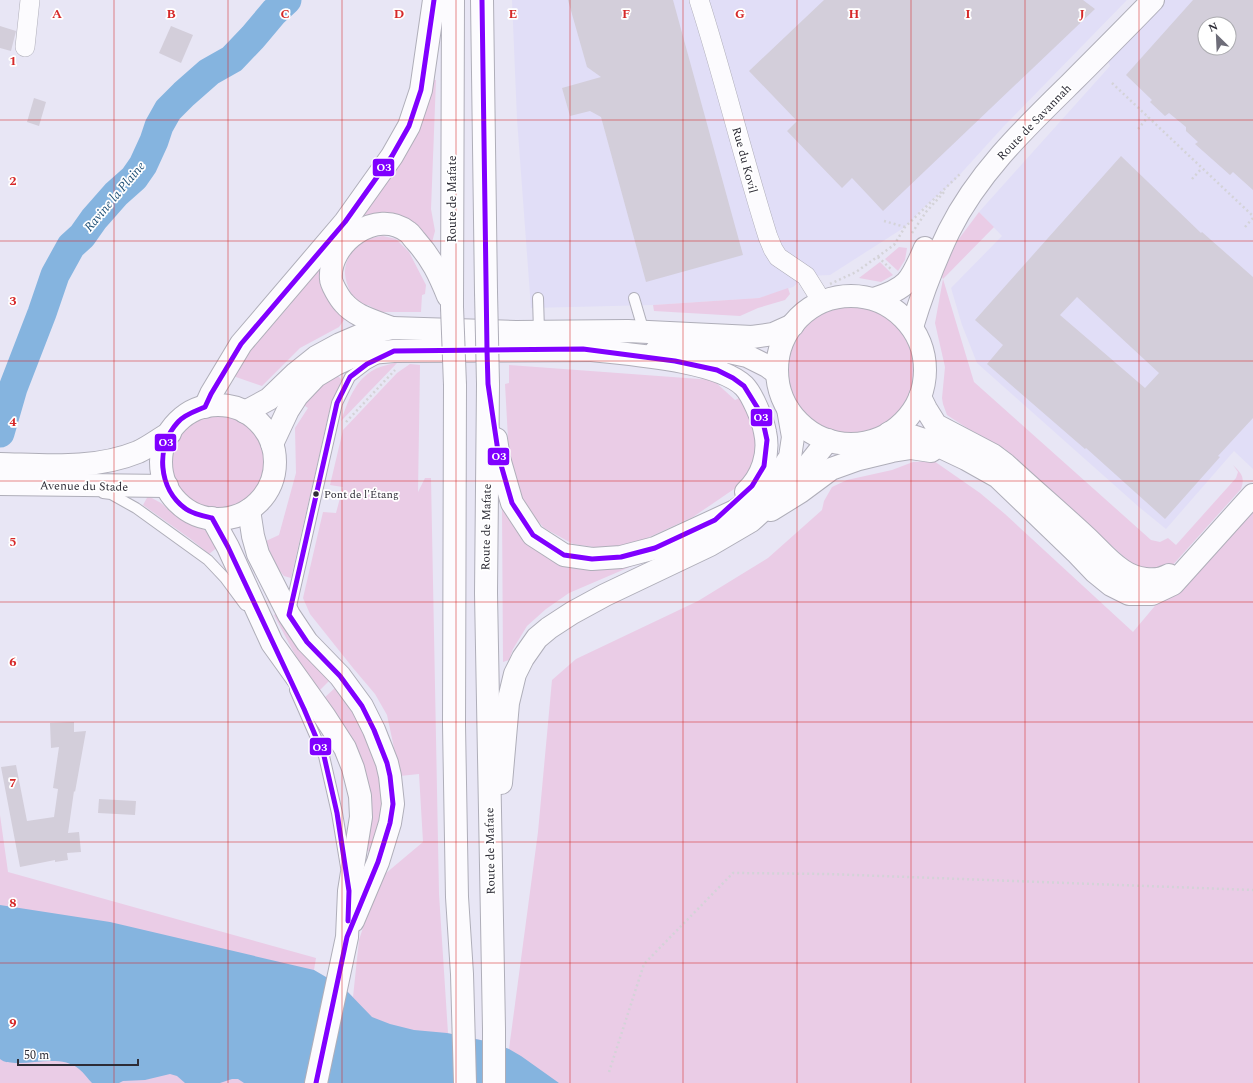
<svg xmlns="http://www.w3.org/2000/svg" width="1253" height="1083" font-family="Spectral,serif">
  <rect width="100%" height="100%" fill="#e8e6f5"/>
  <!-- built -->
  <g fill="#e1def7" fill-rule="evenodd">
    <polygon points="512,0 1127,0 1004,126 954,181 922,209 905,227 830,275 806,276 793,287 759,298 653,305 531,308 517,119"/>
    <path d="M1163,0H1253V469L1234,451L1166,529L1139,507L977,363L962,325L951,288L1002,236L979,212L1110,66L1106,57ZM1205,24H1229V48H1205Z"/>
  </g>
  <!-- green -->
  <g fill="#eacce6">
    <polygon points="430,80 436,80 431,209 435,231 431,246 355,222"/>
    <path d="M979,212L994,227L943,279L974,382L1151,540L1160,542L1168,538L1176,545L1236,478L1238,472L1233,465C1242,474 1245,477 1241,489L1170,568L1143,574L1005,449L967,428L947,415L943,404L942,398L945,367L935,323L943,279L941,275L958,240Z"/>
    <path d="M383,236L396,239L409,252L426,285L425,294L422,295L421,312H380L368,305L358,306C352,296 346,285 345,274C344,259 355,245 368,239C372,237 379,237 383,236Z"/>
    <polygon points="899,247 907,248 905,260 898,271 885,259"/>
    <polygon points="323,255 346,317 339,327 300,348 262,386 233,376 253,347 290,305"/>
    <polygon points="880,262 893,275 881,282 859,278"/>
    <polygon points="788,288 790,294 785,300 758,308 740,316 654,311 653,305 759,298"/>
    <circle cx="851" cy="369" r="66"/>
    <path d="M398,362L341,421C349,399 356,376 380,367C386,365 392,364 398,362Z"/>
    <polygon points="410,364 420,365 418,492 425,478 431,478 439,894 448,1033 490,1042 509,1049 538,832 552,680 576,659 698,601 768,558 822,510 824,501 832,487 847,480 892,470 913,462 934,461 980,493 1005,514 1133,632 1191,563 1253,495 1253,1083 0,1083 0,815 8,872 316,958 314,970 343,987 353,997 359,940 379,879 423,842 419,774 400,776 387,715 375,694 353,668 310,614 303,598 323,512 336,513 343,487 330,485 343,430 397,373"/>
    <polygon points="509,365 713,380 735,400 742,397 754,414 756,460 737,487 693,517 643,540 608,549 573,544 544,528 524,505 510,475 505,384 509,383"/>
    <polygon points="336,374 342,380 331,404 291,578 284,576 275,565 266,541 279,535 296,473 295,428 308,408 302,404 321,382"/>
    <circle cx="218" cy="461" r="48"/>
    <polygon points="148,496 161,503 170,511 183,519 200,527 210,534 219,546 209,554 192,540 143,505"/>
    <polygon points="507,508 524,535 639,563 569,593 546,609 527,626 513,649 509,660 503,662 502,509"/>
    <polygon points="277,613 330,680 318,692 293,651 274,615"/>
    <polygon points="336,687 356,710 387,795 373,853 362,849 367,820 322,700"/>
  </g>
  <!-- water -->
  <path fill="#85b4df" d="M0,905L110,922L314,970L343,987L372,1017L390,1024L414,1030L447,1033L490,1042L509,1049L521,1056L559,1083H244L238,1079H232L220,1083H185L177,1076L170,1074L145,1080L123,1081L119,1083H92C88,1079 84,1073 79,1069C62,1055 35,1064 15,1063C9,1062 5,1063 0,1059Z"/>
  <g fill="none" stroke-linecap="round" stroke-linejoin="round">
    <!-- river -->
    <polyline stroke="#85b4df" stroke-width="29" points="0,433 13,388 42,313 55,275 71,246 82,236 94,219 116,194 134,178 143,165 154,141 159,126 168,110 184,94 209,72 232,59 253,37 274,12 287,0"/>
  </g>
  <!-- building -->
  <g fill="#d3ceda" fill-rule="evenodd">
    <polygon points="568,0 673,0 743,255 646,282 601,117 590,111 570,116 562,88 601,77 587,67"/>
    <polygon points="824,0 1083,0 1095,9 883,211 852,178 842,188 787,131 797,121 749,71"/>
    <path d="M1193,0H1253V190L1233,172L1230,175L1195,144L1198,142L1186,131V127L1169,113L1165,116L1150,102L1152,100L1126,75ZM1205,24H1229V48H1205Z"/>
    <polygon points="0,26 16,31 11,51 0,48"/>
    <polygon points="171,26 193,35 181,63 159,53"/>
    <polygon points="34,98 46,102 39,126 27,122"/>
    <path d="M1121,156L1201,233L1202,232L1253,277V418L1218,456L1220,457L1165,519L1086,448L1085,449L987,364L1003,345L975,320ZM1077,297L1159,373L1145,388L1060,315Z"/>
    <polygon points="74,722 74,732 86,731 75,792 74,791 68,833 79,832 81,852 67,853 68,860 55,862 55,860 20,867 1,767 16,765 27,821 54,817 58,789 53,788 59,747 51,748 50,723"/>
    <polygon points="99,799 136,801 135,815 98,813"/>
  </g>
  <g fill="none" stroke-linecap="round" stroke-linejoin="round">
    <!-- lane casing -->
    <g stroke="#afaeb9" stroke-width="12">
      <g id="lane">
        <polyline points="538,298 539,331"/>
        <polyline points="634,298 644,332"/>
        <polyline points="103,493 111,494 136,508 208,560 225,578 245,605"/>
        <polyline points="290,611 337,403 350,377 367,364 378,358"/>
        <polyline points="295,690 324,756 337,813 346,867"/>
      </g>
    </g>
    <!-- street casing -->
    <g stroke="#afaeb9" stroke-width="20">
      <g id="street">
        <path d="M699,0C724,78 743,158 768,237L773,249L778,257L806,276L816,292L821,303"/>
        <polyline points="25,47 30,0"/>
      </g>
    </g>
    <!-- secondary casing -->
    <g stroke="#afaeb9" stroke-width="24">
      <g id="secondary">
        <path d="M920,397L926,409L936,425L993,455L1005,464C1032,489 1059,512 1086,537C1098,548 1108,561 1122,570C1135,579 1155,583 1169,575"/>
        <polyline points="889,433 909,435 930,442 966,459 998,477 1076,552 1095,572 1111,585 1129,594 1152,594 1173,584 1253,495"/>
        <path d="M0,464C46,465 94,470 138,452C149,447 159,439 170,433"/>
        <polyline points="0,484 167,486"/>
        <polyline points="771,510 800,492 831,469 859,459 892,451 911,448 931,451"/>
      </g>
    </g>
    <!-- primary casing -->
    <g stroke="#afaeb9" stroke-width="24">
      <g id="primary">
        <circle cx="851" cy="370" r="74"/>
        <path d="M874,299C909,288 911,280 925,248"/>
        <path d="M912,327C922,294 934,262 949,231C978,173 1024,129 1070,84C1098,56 1126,28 1153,0"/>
        <polyline points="656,351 729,352 747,356 767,366 777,373"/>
        <circle cx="218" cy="462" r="57"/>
        <polyline points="245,412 269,399 296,373 316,357 340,344 361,335 392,328 516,332 628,331 752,337 773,334 793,325"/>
        <polyline points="272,444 288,410 297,396 316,376 336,364 358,354 394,351 601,350"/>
        <polyline points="249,510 253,536 258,554 289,615 307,642 340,676 362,706 374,730 387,763 390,776 393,804 390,823 378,862 353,921"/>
        <polyline points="212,518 228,547 272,643 325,717 345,748 353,768 360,796 361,817 349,891 347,937 316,1083"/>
      </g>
    </g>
    <!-- highway casing -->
    <g stroke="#afaeb9" stroke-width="24">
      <g id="highway">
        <polyline points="482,0 486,292"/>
        <polyline points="452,307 453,0"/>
        <path d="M392,328C375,321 356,317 344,303C340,299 331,284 331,279C328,243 377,207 408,232C411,234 413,238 416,241C432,259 439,274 448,296"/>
        <path d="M583,349C622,354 716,359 744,386C752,394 763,420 765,432C770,454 762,477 746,492"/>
        <polyline points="488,384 486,593 494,1029 494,1083"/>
        <polyline points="455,385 454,725 457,897 462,974 465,1083"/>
        <polyline points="205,407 211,394 241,344 345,222 392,156 409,126 421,90 434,0"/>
        <polyline points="496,439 499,458 512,503 533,535 564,555 592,559 621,557 655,548 735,511 753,498 767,486 781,471 790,457 793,437 788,409"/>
        <polyline points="501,783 508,703 515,674 523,658 537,638 549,628 572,613 605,595 710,545 751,521 797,479 828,440"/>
      </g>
    </g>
    <!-- path -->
    <g stroke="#d4d3d8" stroke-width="2.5" stroke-dasharray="2 3" stroke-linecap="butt">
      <polyline points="1112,83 1253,216"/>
      <polyline points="1138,129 1148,117"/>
      <polyline points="1192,179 1202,168"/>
      <polyline points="884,221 905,227"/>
      <polyline points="1245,227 1253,218"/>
      <polyline points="912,233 926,212 945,191"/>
      <polyline points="878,257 892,270"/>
      <polyline points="830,284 856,272 894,245 905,227 960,174"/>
      <polyline points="346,422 395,370"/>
      <polyline points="609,1072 644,964 733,873 828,874 1253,890"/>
    </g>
    <!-- lane -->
    <use href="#lane" stroke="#fcfbfe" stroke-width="10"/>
    <!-- street -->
    <use href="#street" stroke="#fcfbfe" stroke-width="19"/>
    <!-- secondary -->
    <use href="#secondary" stroke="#fcfbfe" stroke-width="22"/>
    <!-- primary -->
    <use href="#primary" stroke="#fcfbfe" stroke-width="22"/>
    <!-- highway -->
    <use href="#highway" stroke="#fcfbfe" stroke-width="22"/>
    <!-- highway-bridge casing -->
    <g stroke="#afaeb9" stroke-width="24" stroke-linecap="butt">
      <g id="highway-bridge">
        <polyline points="486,292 488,384"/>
        <polyline points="452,307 455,385"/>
      </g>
    </g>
    <!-- highway-bridge -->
    <use href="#highway-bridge" stroke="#fcfbfe" stroke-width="22"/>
    <!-- bus-1 casing -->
    <g stroke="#fff" stroke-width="8">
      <g id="bus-1">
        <polyline points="482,0 487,350"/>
        <polygon points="583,349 675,361 717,370 733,378 744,386 757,407 763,422 767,440 764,466 752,486 715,520 655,548 621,557 592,559 564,555 533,535 512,503 499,458 488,384 487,350"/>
        <path d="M348,921L349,891L337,813L324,756L304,709L228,547L212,518C203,516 193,514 186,509C158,489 155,447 178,422C185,414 196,411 205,407L211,394L241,344L345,222L392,156L409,126L421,90L434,0"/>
        <polyline points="316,1083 347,937 378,862 390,823 393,804 390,776 387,763 374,730 362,706 340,676 307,642 289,615 337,403 350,377 367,364 394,351 487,350"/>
      </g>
    </g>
    <!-- bus-1 -->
    <use href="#bus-1" stroke="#8000ff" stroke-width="5"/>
  </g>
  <!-- grid -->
  <path fill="none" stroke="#d62828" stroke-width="1" stroke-opacity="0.55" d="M114,0V1083M228,0V1083M342,0V1083M456,0V1083M570,0V1083M683,0V1083M797,0V1083M911,0V1083M1025,0V1083M1139,0V1083M0,120H1253M0,241H1253M0,361H1253M0,481H1253M0,602H1253M0,722H1253M0,842H1253M0,963H1253"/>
  <!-- markers -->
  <circle fill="#2d2c36" stroke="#fff" stroke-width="1.5" cx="316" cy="494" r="3.5"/>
  <g text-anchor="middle" stroke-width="3.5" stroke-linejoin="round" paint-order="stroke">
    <!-- bus labels -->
    <g font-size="11" fill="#2d2c36" stroke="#fff" text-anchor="start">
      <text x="324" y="498">Pont de l'Étang</text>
    </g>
    <!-- street labels -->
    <g font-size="12" fill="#2d2c36" stroke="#fff">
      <text transform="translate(1034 122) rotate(-46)" y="4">Route de Savannah</text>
      <text transform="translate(745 160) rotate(75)" y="4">Rue du Kovil</text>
      <text transform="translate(452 199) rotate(-90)" y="4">Route de Mafate</text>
      <text transform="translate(84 486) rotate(1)" y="4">Avenue du Stade</text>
      <text transform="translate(486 527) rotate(-89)" y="4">Route de Mafate</text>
      <text transform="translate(490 851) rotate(-91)" y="4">Route de Mafate</text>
    </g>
    <!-- water labels -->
    <g font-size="13" font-style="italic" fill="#1f5076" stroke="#fff">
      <text transform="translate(114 196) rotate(-50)" y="5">Ravine la Plaine</text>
    </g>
  </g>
  <g font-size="13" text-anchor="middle" font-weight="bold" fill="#d62828" stroke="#fff" stroke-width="3.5" stroke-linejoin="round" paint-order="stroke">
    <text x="57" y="18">A</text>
    <text x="171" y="18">B</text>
    <text x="285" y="18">C</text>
    <text x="399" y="18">D</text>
    <text x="513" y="18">E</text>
    <text x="626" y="18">F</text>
    <text x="740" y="18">G</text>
    <text x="854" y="18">H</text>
    <text x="968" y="18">I</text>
    <text x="1082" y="18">J</text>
    <text x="13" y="65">1</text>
    <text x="13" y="185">2</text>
    <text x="13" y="305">3</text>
    <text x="13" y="426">4</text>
    <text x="13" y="546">5</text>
    <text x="13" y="666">6</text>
    <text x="13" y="787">7</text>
    <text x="13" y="907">8</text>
    <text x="13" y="1027">9</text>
  </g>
  <g stroke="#fff" stroke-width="1.5">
    <rect x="372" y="158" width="23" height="19" rx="4" fill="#8000ff"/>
    <rect x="750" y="408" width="23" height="19" rx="4" fill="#8000ff"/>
    <rect x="154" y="433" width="23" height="19" rx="4" fill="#8000ff"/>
    <rect x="487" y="447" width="23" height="19" rx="4" fill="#8000ff"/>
    <rect x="309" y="737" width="23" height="19" rx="4" fill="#8000ff"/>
  </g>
  <g font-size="11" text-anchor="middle" font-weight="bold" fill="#fff">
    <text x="384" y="171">O3</text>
    <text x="761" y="421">O3</text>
    <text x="166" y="446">O3</text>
    <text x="499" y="460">O3</text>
    <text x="320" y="751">O3</text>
  </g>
  <!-- north arrow -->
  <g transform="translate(1217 36) rotate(336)"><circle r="19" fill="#ffffff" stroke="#ababaf"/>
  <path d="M0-3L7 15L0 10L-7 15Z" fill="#6e6d79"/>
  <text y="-6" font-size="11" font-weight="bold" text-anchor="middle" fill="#2d2c36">N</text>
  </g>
  <!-- scale -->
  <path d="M18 1059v6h120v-6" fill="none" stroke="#2d2c36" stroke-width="2"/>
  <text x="24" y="1059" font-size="12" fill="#2d2c36" stroke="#ffffff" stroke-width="3" paint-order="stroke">50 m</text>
</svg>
